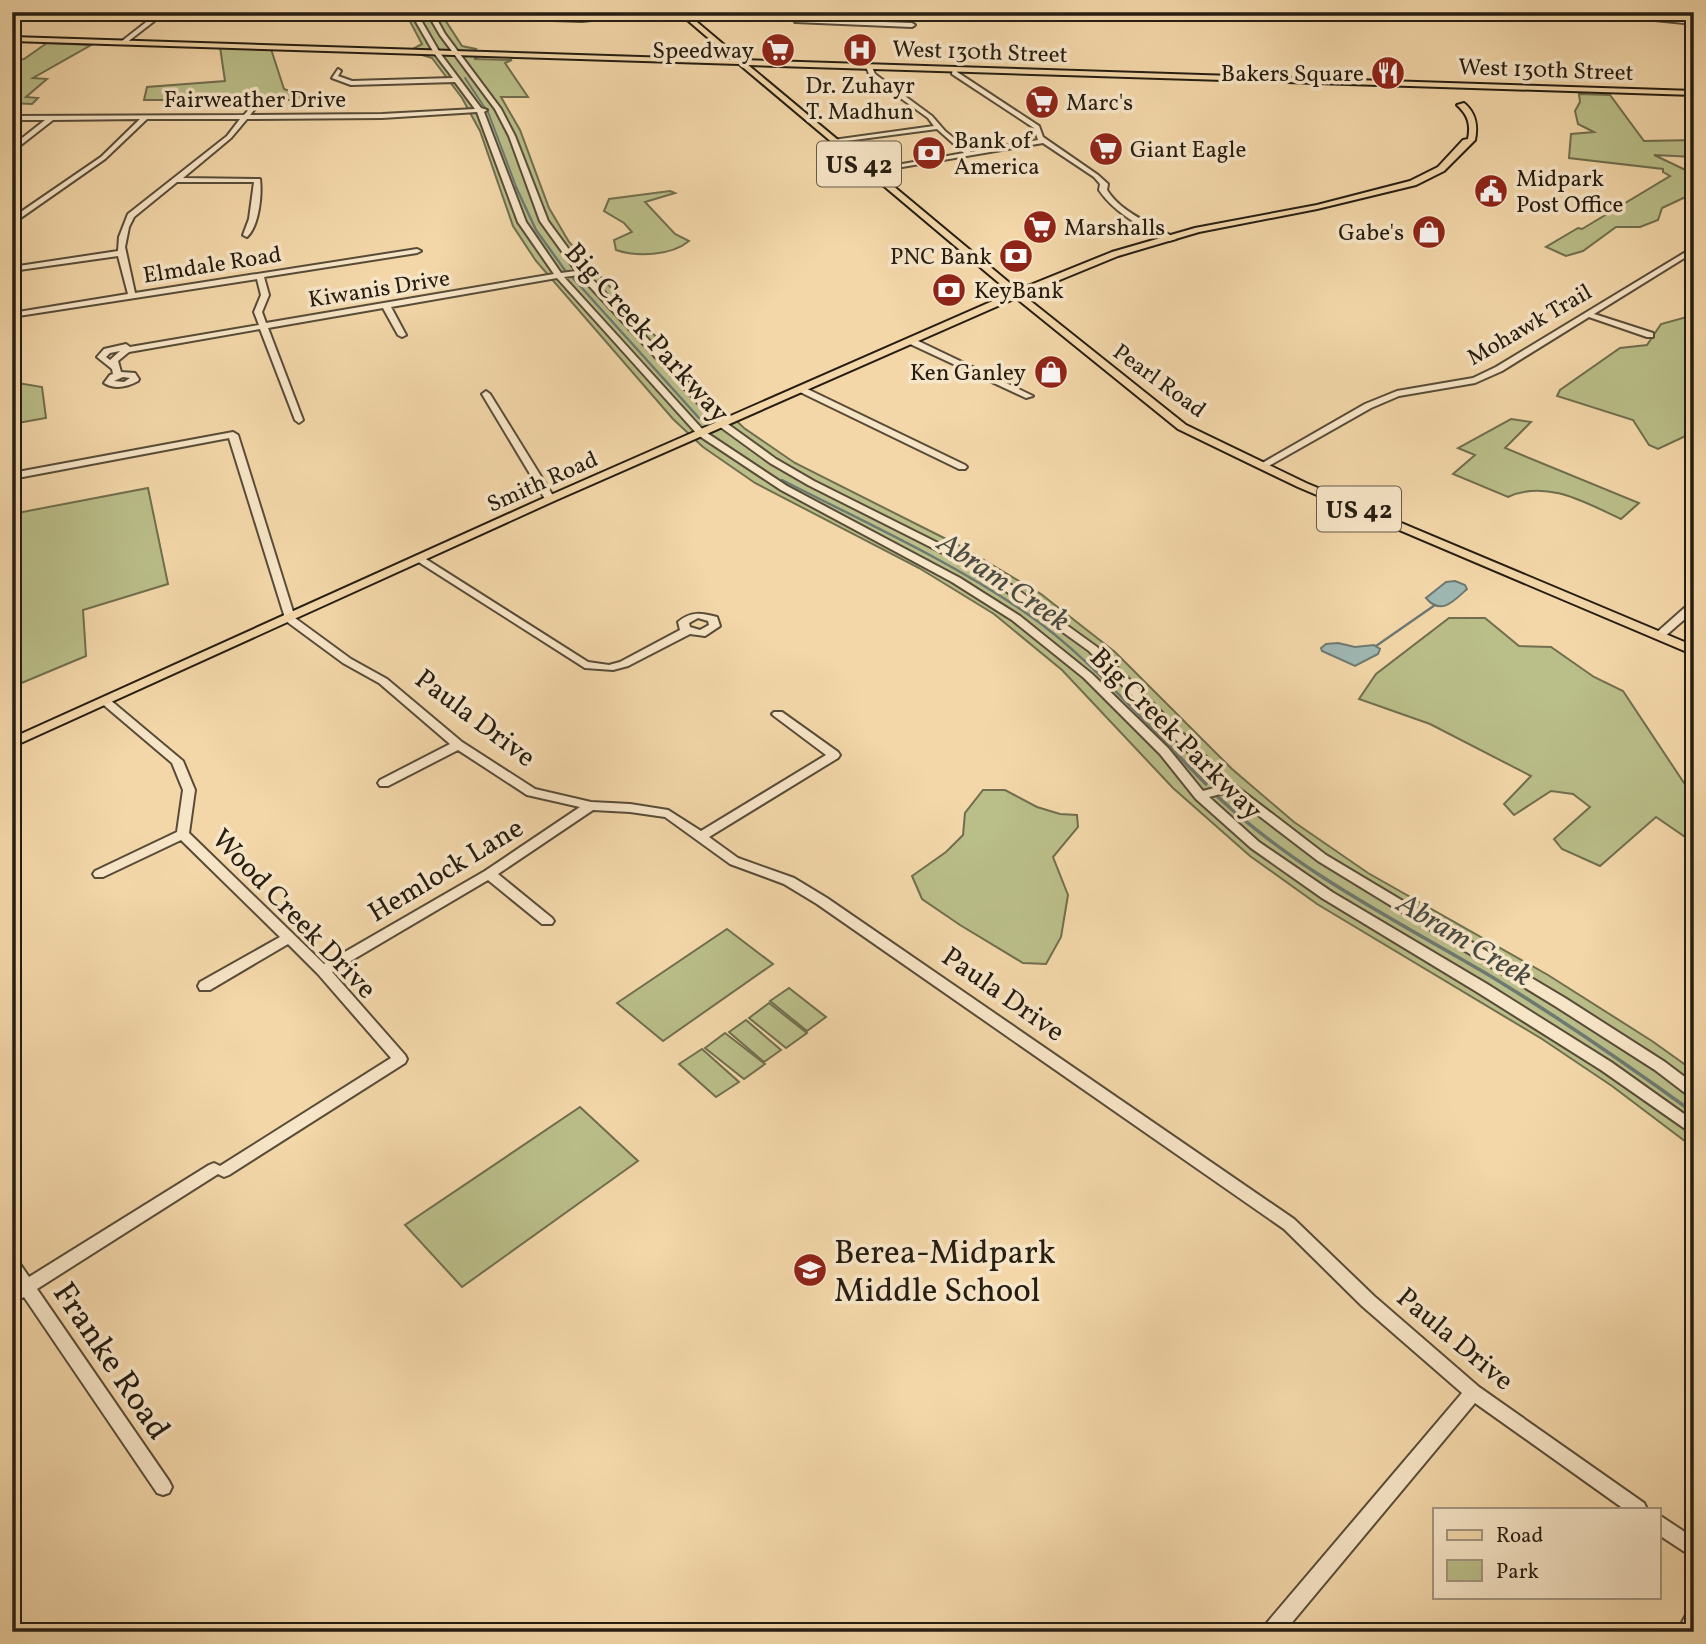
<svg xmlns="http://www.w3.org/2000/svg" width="1706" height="1644" font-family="Vollkorn,serif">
  <rect width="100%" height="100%" fill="#f3d7a9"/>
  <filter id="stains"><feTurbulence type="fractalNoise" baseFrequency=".00286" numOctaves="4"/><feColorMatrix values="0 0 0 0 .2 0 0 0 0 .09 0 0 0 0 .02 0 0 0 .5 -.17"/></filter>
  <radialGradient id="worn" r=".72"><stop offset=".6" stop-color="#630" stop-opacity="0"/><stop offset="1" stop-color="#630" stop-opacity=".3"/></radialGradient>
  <!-- green -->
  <g fill="#babe89" stroke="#706e4e" stroke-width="2">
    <polygon points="405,12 440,12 462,46 476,49 473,53 484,54 474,59 512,60 505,63 528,97 501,97 520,130 549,208 569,242 713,399 744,428 795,463 960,546 1041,594 1115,652 1232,769 1294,822 1368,873 1548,975 1652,1041 1694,1071 1694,1148 1612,1086 1542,1039 1317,904 1250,856 1173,788 1062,670 994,614 919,568 755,483 703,447 673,419 536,261 513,226 480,131 462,98 432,58 409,51 422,44"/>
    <polygon points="47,43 91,45 33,78 47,79 26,97 38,98 32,104 12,103 12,61 24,59"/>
    <polygon points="220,47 271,49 284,89 300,95 297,100 144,100 147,87 225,81"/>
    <polygon points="1579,94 1610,95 1644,141 1694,140 1694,157 1654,155 1694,174 1694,193 1662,208 1658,220 1640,227 1616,227 1583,251 1566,256 1546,247 1578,228 1582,229 1670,176 1663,172 1663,169 1569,158 1571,134 1594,132 1578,124 1575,111 1580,102"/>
    <path d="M670,191L675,193L645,202L675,234L689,241C671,256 637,257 616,250L614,240L632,232L624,223L604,211L609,199Z"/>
    <polygon points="1694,315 1694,432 1658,449 1649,445 1633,420 1557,396 1560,390 1620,348 1647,345 1661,324"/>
    <polygon points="12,382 42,387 46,418 12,424"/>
    <path d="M1511,419L1531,422L1505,448L1639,503L1621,519C1586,503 1547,479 1508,497L1453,474L1475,455L1458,448Z"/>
    <polygon points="148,488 168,584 83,610 86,656 12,687 12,514"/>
    <polygon points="1449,618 1485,618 1519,646 1551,647 1594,677 1623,691 1694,798 1694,843 1656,817 1600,866 1562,849 1554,839 1590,807 1573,794 1551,791 1514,815 1504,804 1531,776 1430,724 1359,699 1376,674"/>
    <polygon points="983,790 1005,790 1037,807 1060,814 1077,815 1078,827 1053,857 1068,895 1061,937 1046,964 1023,963 960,925 922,899 912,876 946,852 963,835 965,813"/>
    <polygon points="727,929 773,964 663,1041 617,1003"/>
    <polygon points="789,988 826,1017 807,1031 770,1001"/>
    <polygon points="769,1003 807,1033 786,1048 749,1018"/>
    <polygon points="746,1020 781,1050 764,1062 729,1032"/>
    <polygon points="725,1033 765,1064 744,1079 705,1048"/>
    <polygon points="702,1049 739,1082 716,1097 679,1064"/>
    <polygon points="580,1107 638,1161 462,1287 405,1225"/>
  </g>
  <!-- water -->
  <g fill="#9eb7b2" stroke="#6e7972" stroke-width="2">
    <path d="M1455,581L1465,585L1467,589C1454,601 1441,616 1426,598L1446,582Z"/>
    <polygon points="1338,643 1355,647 1374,645 1380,649 1378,654 1355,666 1322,651 1321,648 1326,644"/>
  </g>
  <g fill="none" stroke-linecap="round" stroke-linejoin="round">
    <!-- stream-far2 -->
    <g stroke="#6e7972" stroke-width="2">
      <polyline points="465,78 485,108"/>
      <polyline points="488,112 517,189"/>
    </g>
    <!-- stream-far1 -->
    <g stroke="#6e7972" stroke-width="2.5">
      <polyline points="516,187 536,230 567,273"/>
      <polyline points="572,277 699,418"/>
      <path d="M782,480C864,522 949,560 1026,613C1077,648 1119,695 1163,740"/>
      <polyline points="1376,646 1435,605"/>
    </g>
    <!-- stream -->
    <g stroke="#6e7972" stroke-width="3.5">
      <polyline points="1161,738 1206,784"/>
      <path d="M1218,797C1300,873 1397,921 1492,977C1561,1019 1628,1065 1694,1113"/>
    </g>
    <!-- minor casing -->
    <g stroke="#584c38" stroke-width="4">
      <g id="minor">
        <polygon points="159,12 166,12 126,43 122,43 122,41"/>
        <path d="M361,12H433L582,17L669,12L582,21L435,16L445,34L501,109L515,136L548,221L584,270L725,422L776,459L814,481L986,567L1097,647L1232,783L1326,855L1565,998L1665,1062L1694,1084V1098L1689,1096L1655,1070L1555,1006L1318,861L1228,792L1209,797L1259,842L1332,892L1487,984L1611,1062L1694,1121V1135L1601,1070L1477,992L1322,898L1251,848L1196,799L1160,754L1084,678L1012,620L952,582L781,490L698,435L557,278L391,307L406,335L402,337L398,335L383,308L268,328L303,420L299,423L295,420L260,329L129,352L118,361L121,372L135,373L139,379L138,381C127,387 115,390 104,383L110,375L113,374L112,369L97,357L104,349L126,344L130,347L259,325L254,312L261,295L257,279L12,317V313L128,294L118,256L12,271V267L118,251L119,237L128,214L227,136L240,119H147L105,159L12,224V218L101,157L140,119L53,120L12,152V146L45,120H12V116L244,115L259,98L262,100L250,115L382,114L475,109L455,82L351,85L332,78L338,69L341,71L338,76L352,81L453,78L434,53L412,15ZM418,15L429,16L440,35L495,109L509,136L540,221L576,271L561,273L526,222L484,112L487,110L481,108L440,53ZM477,112L518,222L554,274L266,323L262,312L269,295L264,277L417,253L421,251L417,249L135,293L125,247L129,227L134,217L177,182H254L249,219L243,235L247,237C259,226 262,195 260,179L183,178L231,138L247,119L382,118ZM579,275L719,426L770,463L808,485L978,571L1089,651L1221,786L1203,791L1168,748L1092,674L1020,616L960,578L787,486L704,431L564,277ZM120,351L110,360L106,357L110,353ZM123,377L130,378L124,382L114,381Z"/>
        <polygon points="1100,12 1106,12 1106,13 1103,15"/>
        <polygon points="1505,12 1625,13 1694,20 1694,24 1625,17"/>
        <polygon points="797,19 912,23 915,25 912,27 795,22"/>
        <path d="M869,65L872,67L875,74L932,116L945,131L971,152L1038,140L1034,128L952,74L953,68H957V72L1039,126L1043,137L1098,175L1108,184L1107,190C1123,215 1153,223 1176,239L1169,241C1144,228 1115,214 1099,190L1100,184L1094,177L1043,143L867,173L866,172L869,170L964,153L937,129L831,143V141L833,140L934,126L928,118L870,76L866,67Z"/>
        <polygon points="1694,247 1694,252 1594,314 1653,333 1653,337 1647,337 1589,317 1502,371 1475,383 1399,396 1371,408 1265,468 1262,469 1257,466 1365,404 1397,391 1473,378 1496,367"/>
        <polygon points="908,339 914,339 1033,396 1026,398 908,343"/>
        <polygon points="801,386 965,465 967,467 965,469 959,469 798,391 798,387"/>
        <polygon points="486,391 490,394 555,499 553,501 547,501 545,499 482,394"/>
        <polygon points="233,432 238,435 295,618 351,659 387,679 462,742 535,789 591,802 630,804 668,810 701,831 826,755 774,716 772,714 774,712 782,712 838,752 840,755 838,758 709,837 738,858 794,878 827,898 1294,1219 1374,1296 1479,1387 1644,1503 1647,1509 1624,1509 1475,1403 1284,1632 1263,1632 1265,1625 1462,1393 1362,1306 1284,1229 817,904 784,884 730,864 665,817 630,812 593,810 498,874 552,918 554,921 552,924 542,924 488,880 332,972 405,1055 407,1059 405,1063 229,1175 224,1177 218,1174 37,1289 169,1481 172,1487 169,1493 163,1495 157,1493 24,1297 12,1303 12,1287 16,1285 12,1279 12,1259 18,1261 29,1277 209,1165 214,1163 220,1166 391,1058 318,974 288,944 210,990 200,990 198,986 200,982 280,937 181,840 103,877 95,877 93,874 95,871 177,832 183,790 172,763 99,701 105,698 109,699 183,761 195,790 189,833 324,964 485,871 580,807 527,795 458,750 388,786 380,786 378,783 380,780 450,744 379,683 343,663 286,621 229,438 12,479 12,473"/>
        <path d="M421,556L588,662L609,665L620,662L680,630L678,622C691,611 701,613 717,617L720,626L705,636L690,634L628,666L613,670L585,668L417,561L416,559ZM698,618L708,621L709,625L700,630L690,627L689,623Z"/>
        <polygon points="1694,602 1694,611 1663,638 1655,638 1654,636 1655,634 1690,603"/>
        <polygon points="1659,1515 1694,1538 1694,1558 1659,1535"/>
        <polygon points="1694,1611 1694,1632 1677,1632 1687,1613"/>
      </g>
    </g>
    <!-- major casing -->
    <g stroke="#251d12" stroke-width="4">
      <path id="major" d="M678,12H685L742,60L1694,91V95L748,65L1018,290L1112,252L1195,228L1317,205L1410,181L1438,167L1463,140L1468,139C1471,124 1468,115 1457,105L1464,103C1476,113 1478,125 1475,140L1444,171L1416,185L1317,209L1199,232L1118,256L1023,295L1186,425L1306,483L1694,646V655L1298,487L1178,429L1016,298L554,501L12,747V738L546,497L1011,293L739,64L12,41V37L734,60Z"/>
    </g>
    <!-- minor -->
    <use href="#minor" fill="#f7e5c7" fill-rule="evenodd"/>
    <!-- major -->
    <use href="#major" fill="#f3d7a9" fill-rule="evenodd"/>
  </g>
  <!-- icons -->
  <defs>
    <g id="supermarket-disc" transform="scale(1.75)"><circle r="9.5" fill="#8f2418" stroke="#f7e5c7"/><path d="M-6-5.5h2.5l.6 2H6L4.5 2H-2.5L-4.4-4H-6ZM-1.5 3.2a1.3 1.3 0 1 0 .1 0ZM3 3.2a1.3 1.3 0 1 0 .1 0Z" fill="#fff"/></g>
    <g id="hospital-disc" transform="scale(1.75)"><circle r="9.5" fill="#8f2418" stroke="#f7e5c7"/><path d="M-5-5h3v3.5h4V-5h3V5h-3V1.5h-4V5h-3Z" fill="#fff"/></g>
    <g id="restaurant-disc" transform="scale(1.75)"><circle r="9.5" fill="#8f2418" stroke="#f7e5c7"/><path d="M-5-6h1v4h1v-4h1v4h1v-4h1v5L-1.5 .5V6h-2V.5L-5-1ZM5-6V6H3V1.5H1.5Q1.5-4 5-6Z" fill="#fff"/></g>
    <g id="bank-disc" transform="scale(1.75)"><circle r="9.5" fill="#8f2418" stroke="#f7e5c7"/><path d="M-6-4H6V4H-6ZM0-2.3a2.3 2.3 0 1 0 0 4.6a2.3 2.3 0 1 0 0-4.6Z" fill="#fff"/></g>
    <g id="civic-disc" transform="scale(1.75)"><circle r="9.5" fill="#8f2418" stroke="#f7e5c7"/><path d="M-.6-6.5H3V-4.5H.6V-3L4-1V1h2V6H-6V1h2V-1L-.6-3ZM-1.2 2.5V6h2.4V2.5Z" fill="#fff"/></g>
    <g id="shop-disc" transform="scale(1.75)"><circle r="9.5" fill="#8f2418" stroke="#f7e5c7"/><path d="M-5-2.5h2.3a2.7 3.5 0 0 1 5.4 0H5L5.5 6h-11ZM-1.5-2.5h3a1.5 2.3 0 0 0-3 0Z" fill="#fff"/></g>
    <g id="school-disc" transform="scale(1.75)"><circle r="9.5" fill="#8f2418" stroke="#f7e5c7"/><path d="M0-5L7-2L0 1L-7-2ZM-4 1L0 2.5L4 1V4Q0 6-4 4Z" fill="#fff"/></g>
  </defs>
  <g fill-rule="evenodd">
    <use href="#supermarket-disc" x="778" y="50"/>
    <use href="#hospital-disc" x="860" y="50"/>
    <use href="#restaurant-disc" x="1388" y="73"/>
    <use href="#supermarket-disc" x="1042" y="102"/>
    <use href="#supermarket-disc" x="1106" y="149"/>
    <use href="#bank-disc" x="929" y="153"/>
    <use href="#civic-disc" x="1491" y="191"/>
    <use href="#supermarket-disc" x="1040" y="227"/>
    <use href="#shop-disc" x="1429" y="232"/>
    <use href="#bank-disc" x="1016" y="256"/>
    <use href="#bank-disc" x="949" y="290"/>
    <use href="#shop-disc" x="1051" y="372"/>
    <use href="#school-disc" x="810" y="1270"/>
  </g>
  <g text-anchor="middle" stroke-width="7" stroke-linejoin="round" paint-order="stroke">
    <!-- far-poi labels -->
    <g font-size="23" fill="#251d12" stroke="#f7e5c7" text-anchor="start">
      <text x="754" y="58" text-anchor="end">Speedway</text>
      <text x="1364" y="81" text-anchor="end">Bakers Square</text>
      <text x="860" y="93" text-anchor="middle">Dr. Zuhayr<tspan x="860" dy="26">T. Madhun</tspan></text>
      <text x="1066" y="110">Marc's</text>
      <text x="954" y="148">Bank of<tspan x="954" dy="26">America</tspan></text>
      <text x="1130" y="157">Giant Eagle</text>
      <text x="1516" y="186">Midpark<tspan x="1516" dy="26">Post Office</tspan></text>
      <text x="1064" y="235">Marshalls</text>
      <text x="1404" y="240" text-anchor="end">Gabe's</text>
      <text x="992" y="264" text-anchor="end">PNC Bank</text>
      <text x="974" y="298">KeyBank</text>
      <text x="1026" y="380" text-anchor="end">Ken Ganley</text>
    </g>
    <!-- far-street labels -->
    <g font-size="23" fill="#251d12" stroke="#f7e5c7">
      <text transform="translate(980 51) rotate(2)" y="8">West 130th Street</text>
      <text transform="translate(1546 69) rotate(2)" y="8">West 130th Street</text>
      <text x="255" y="107">Fairweather Drive</text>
      <text transform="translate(212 264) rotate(-9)" y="8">Elmdale Road</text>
      <text transform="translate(379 288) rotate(-9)" y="8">Kiwanis Drive</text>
      <text transform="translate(1529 324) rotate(-30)" y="8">Mohawk Trail</text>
      <text transform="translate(1160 380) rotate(36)" y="8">Pearl Road</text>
      <text transform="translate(542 481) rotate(-24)" y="8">Smith Road</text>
    </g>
    <!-- shield labels -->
    <g fill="#f7e5c7" stroke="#645948" stroke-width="2">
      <rect x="817" y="141.5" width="84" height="45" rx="5"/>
      <rect x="1317" y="486.5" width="84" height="45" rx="5"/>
    </g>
    <g font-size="26" font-weight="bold" fill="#251d12">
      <text x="859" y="173">US 42</text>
      <text x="1359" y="518">US 42</text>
    </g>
    <!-- street labels -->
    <g font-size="28" fill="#251d12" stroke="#f7e5c7">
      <text transform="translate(648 332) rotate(48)" y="10">Big Creek Parkway</text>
      <text transform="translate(476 717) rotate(37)" y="10">Paula Drive</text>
      <text transform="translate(1177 733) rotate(45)" y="10">Big Creek Parkway</text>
      <text transform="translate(445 869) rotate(-31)" y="10">Hemlock Lane</text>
      <text transform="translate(295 913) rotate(46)" y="10">Wood Creek Drive</text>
      <text transform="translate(1004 993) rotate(35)" y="10">Paula Drive</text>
      <text transform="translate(1456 1338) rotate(40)" y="10">Paula Drive</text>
    </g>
    <!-- water labels -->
    <g font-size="30" font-style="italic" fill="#494b42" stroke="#f7e5c7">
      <text transform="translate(1004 581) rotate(34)" y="10">Abram Creek</text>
      <text transform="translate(1465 939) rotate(31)" y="10">Abram Creek</text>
    </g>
    <!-- near-poi labels -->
    <g font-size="33" fill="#251d12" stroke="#f7e5c7" text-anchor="start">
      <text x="834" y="1263">Berea-Midpark<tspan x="834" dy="38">Middle School</tspan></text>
    </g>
    <!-- near-street labels -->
    <g font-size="33" fill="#251d12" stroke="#f7e5c7">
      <text transform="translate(113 1360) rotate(56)" y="12">Franke Road</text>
    </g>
  </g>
  <!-- margin -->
  <rect width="1706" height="1644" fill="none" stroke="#f3d7a9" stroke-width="42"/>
  <rect x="14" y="14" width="1678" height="1616" fill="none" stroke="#251d12" stroke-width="3.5"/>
  <rect x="21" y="21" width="1664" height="1602" fill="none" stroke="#251d12" stroke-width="2"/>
  <!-- legend -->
  <rect x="1433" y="1508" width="228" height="91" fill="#f7e5c7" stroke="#a3957f" stroke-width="2"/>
  <rect x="1447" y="1530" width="35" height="10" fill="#f3d7a9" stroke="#a3957f" stroke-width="2"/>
  <text x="1496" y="1542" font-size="21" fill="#251d12">Road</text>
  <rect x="1447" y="1560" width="35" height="21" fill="#babe89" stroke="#a3957f" stroke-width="2"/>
  <text x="1496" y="1578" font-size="21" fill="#251d12">Park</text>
  <rect width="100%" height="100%" filter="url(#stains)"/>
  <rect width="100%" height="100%" fill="url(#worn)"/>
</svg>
